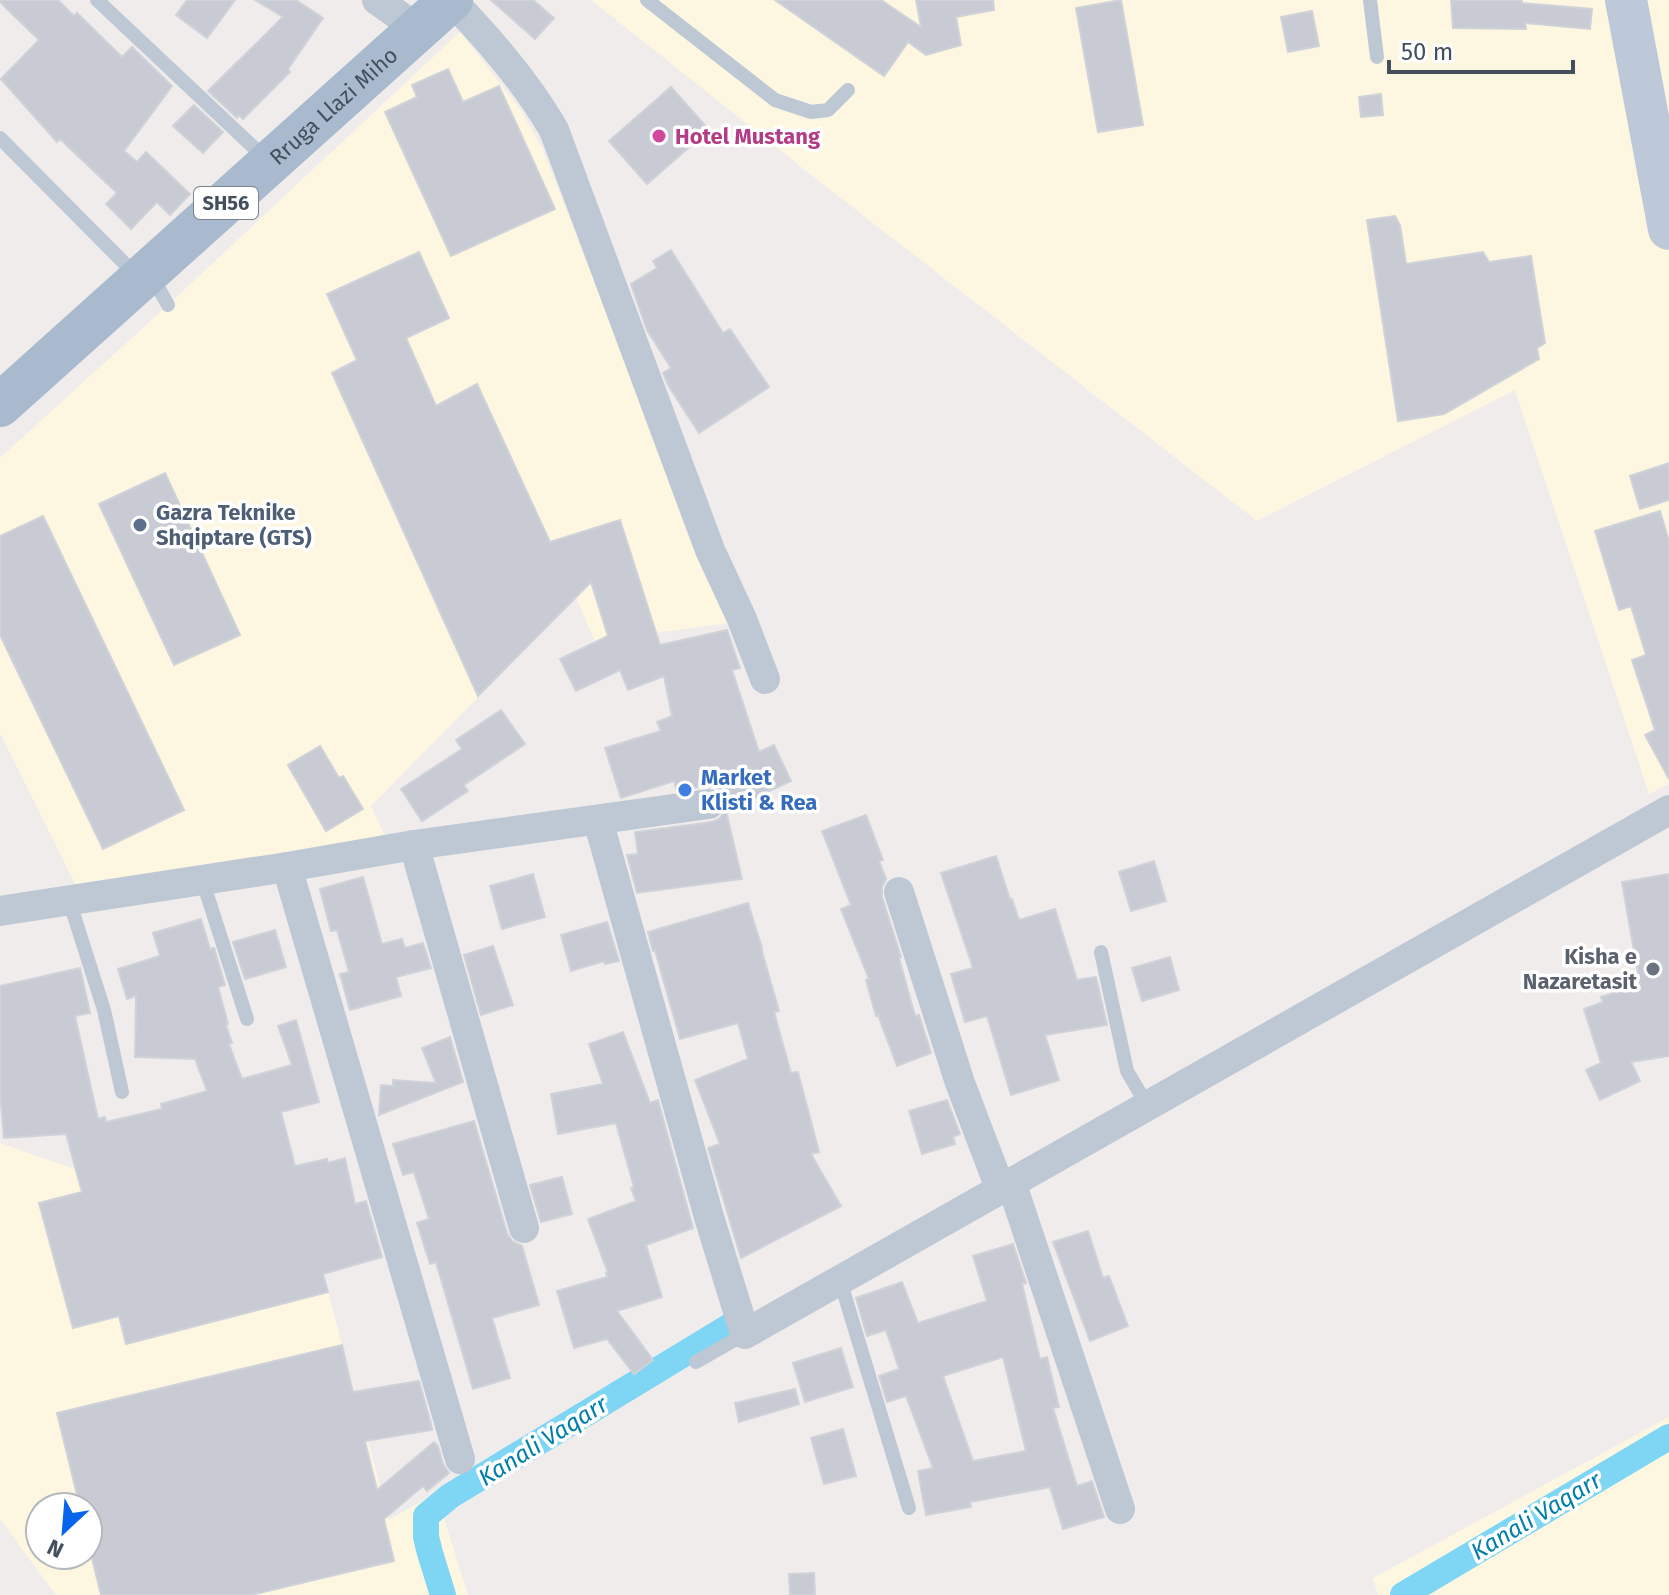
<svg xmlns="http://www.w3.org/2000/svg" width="1669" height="1595" font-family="'Fira Sans',sans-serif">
  <rect width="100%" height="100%" fill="#f0ecec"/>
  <!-- commercial -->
  <g fill="#fdf7e2" fill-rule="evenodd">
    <polygon points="591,0 1669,0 1669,784 1649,794 1515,390 1257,521 829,189"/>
    <polygon points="460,32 520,109 542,148 728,623 595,641 576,598 371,806 391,849 82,898 0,733 0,458 168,305"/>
    <path d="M282,1119L389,1520L436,1493L468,1595H56L0,1519V1143L80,1171ZM40,1507H88V1555H40Z"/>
    <polygon points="1669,1417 1669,1595 1378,1595 1373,1578"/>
  </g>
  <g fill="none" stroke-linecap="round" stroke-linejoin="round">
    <!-- canal -->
    <g stroke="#7ed6f4" stroke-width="26">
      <polyline points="443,1595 430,1553 426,1537 426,1516 450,1496 730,1326"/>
      <polyline points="1403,1595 1669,1437"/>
    </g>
  </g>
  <!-- building -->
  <g fill="#c8cbd3" stroke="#d0d2d9" stroke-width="2" fill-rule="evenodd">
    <polygon points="0,0 58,0 74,16 77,13 122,57 132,47 172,86 124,151 137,162 146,152 190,194 170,215 157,202 131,229 106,204 117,193 60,139 57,142 1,79 39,40 0,2"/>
    <polygon points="187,0 235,0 207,38 176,15"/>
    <polygon points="255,0 296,0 323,18 288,69 290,72 243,119 239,115 237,118 208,91 283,17"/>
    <polygon points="491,0 533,0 554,18 535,39"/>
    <polygon points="775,0 881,0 921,27 916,0 993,0 994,10 956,17 961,45 926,55 908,42 884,76"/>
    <polygon points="1121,0 1143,125 1098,132 1076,8"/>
    <polygon points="1451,0 1522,0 1522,3 1592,9 1590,29 1525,23 1526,29 1453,28"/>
    <polygon points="1312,11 1319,46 1288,52 1281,17"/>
    <polygon points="448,69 463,102 499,86 555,209 451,256 385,112 417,97 412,85"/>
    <polygon points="671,87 709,130 647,184 609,141"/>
    <polygon points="1381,94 1383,115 1361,117 1359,97"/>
    <polygon points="194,105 223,132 203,153 173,126"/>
    <polygon points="1395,216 1400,225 1406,264 1483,252 1489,262 1531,256 1545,343 1537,348 1539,359 1444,414 1398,421 1367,220"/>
    <polygon points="671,250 723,333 730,329 769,387 699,433 668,385 663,373 671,368 647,330 631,284 657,268 653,261"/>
    <polygon points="419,252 449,318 406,338 436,406 477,384 550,542 620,520 660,645 727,630 740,668 732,670 759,752 774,745 791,781 726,811 742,879 637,893 627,855 638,854 635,832 712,822 719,819 725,811 727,801 723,792 715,787 707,786 676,790 674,781 621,798 605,748 661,731 657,722 672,716 664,676 628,690 620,670 576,691 560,659 608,636 591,582 478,696 332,373 357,360 327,294"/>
    <polygon points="1669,463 1669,500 1640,509 1630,476"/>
    <polygon points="165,473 240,635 174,665 99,504"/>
    <polygon points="1660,511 1669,541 1669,779 1645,735 1655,730 1632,660 1646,655 1631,606 1619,610 1595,531"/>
    <polygon points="43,516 184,810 103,849 0,635 0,536"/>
    <polygon points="501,710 525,744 464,785 468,791 422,821 401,789 462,749 456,740"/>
    <polygon points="320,746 339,778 343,776 363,809 326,831 288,765"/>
    <polygon points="866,815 883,860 879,861 886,879 882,887 882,897 901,957 899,958 915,1016 919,1015 931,1053 897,1066 878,1015 876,1016 866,980 869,979 841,909 851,905 822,831"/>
    <polygon points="996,856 1010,900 1012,899 1019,920 1055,909 1077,980 1096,977 1107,1025 1045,1035 1059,1080 1011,1095 987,1016 965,1022 951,974 973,968 941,873"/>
    <polygon points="1154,861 1166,901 1131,911 1119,872"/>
    <polygon points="533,874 545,917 502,929 490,886"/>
    <polygon points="1669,874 1669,1056 1631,1062 1640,1081 1600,1100 1586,1070 1601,1063 1584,1009 1603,1002 1601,997 1640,985 1622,882"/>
    <polygon points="363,877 382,944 402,939 405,948 423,943 431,968 396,977 401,996 350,1010 340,974 349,972 337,930 331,931 320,889"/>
    <polygon points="748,903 762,948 761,948 779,1011 774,1012 791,1073 798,1072 819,1152 811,1154 841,1206 741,1258 708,1148 720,1144 695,1080 748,1059 738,1023 680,1039 655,950 653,951 648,932"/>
    <polygon points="201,919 210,949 214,948 225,985 218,987 228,1024 226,1025 232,1043 229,1044 242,1079 292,1065 278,1026 296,1020 319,1102 281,1112 295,1166 327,1159 328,1163 345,1158 355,1204 366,1201 382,1257 323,1274 328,1292 126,1344 119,1316 73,1328 39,1203 82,1192 66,1134 4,1138 0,1092 0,986 80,968 90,1013 75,1016 98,1119 105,1117 106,1122 162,1109 161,1104 207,1091 195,1059 135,1057 136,996 127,999 118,969 160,956 153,933"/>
    <polygon points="607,922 619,961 605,964 604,961 571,971 561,935"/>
    <polygon points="275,930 286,967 245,979 233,942"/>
    <polygon points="493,946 513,1005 481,1015 464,955"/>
    <polygon points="1170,957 1179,990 1142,1001 1132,968"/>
    <polygon points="623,1032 650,1103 658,1100 693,1228 646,1245 662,1297 617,1311 653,1360 634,1374 607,1339 574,1348 557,1291 607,1277 606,1273 608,1273 588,1219 636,1201 631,1188 634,1187 616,1123 558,1134 551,1094 603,1084 589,1044"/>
    <polygon points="450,1037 463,1082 379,1115 381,1085 393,1086 393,1080 436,1083 422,1048"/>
    <polygon points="947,1100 960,1134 953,1137 955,1144 922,1154 909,1111"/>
    <polygon points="474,1121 507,1233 512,1241 522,1246 539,1305 492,1318 510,1378 473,1389 436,1262 430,1264 417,1223 429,1219 414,1172 403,1175 393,1144"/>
    <polygon points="562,1177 572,1214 541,1222 530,1185"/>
    <polygon points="1088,1231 1103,1278 1109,1276 1128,1326 1090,1341 1053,1242"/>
    <path d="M1013,1244L1026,1283L1022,1284L1040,1359L1047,1357L1059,1407L1053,1408L1077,1486L1092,1481L1104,1517L1063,1529L1050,1487L970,1502L971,1507L926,1515L918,1471L933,1468L906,1396L887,1402L879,1376L899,1369L886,1330L867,1336L856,1298L902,1282L918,1323L987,1301L973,1256ZM1003,1357L1026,1451L973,1461L943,1376Z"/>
    <polygon points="342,1345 353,1392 419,1381 431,1424 432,1430 365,1441 377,1490 434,1442 438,1446 443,1464 449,1473 427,1491 423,1486 384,1519 394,1561 251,1595 101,1595 88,1542 88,1507 80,1507 57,1413"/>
    <polygon points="841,1348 853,1387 805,1402 793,1363"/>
    <polygon points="795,1389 799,1404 739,1422 735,1403"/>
    <polygon points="843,1429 856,1476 824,1484 811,1438"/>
    <polygon points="814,1573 815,1595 790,1595 789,1574"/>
  </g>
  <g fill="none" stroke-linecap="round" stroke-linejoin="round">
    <!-- lane -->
    <g stroke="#bec8d4" stroke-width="14">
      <polyline points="97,0 266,159"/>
      <polyline points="647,0 775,100 811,112 828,110 848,90"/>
      <polyline points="1370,0 1377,57"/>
      <polyline points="0,138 138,277"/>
      <polyline points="151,275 168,305"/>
      <polyline points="202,879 247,1019"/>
      <polyline points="69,900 104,1010 122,1092"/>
      <polyline points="1101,952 1127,1071 1147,1105"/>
      <polyline points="840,1280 909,1508"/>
      <polyline points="696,1362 745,1334"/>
    </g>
    <!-- street -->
    <g stroke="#bec8d4" stroke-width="30">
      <polyline points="377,0 418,29"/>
      <path d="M451,0C489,39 527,83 554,130L710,550L742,619L765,679"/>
      <polyline points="598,820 709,1217 745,1334 1669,810"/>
      <polyline points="414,845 524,1228"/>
      <polyline points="287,867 460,1459"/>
      <polyline points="899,892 960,1083 1000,1188"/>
      <polyline points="0,911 287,867 414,845 709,804"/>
      <polyline points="1011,1182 1120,1509"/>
    </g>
    <!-- secondary -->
    <polyline stroke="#bdc9d8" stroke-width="42" points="1626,0 1669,229"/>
    <!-- primary -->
    <path stroke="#a9bacf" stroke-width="44" id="s1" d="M0,405L451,0"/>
  </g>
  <!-- markers -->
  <circle fill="#d1479c" stroke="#fff" stroke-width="3" cx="659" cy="136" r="8"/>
  <circle fill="#5c6f8a" stroke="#fff" stroke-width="3" cx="140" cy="525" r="8"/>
  <circle fill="#3f7fe0" stroke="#fff" stroke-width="3" cx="685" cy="790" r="8"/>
  <circle fill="#6b7280" stroke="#fff" stroke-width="3" cx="1653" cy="969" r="8"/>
  <g text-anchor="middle" stroke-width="7" stroke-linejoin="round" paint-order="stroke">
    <!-- shield labels -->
    <rect fill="#fff" stroke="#7b848c" stroke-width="2" x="194" y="187" width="64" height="32" rx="6"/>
    <g font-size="20" font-weight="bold" fill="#434f5b">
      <text x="226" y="210">SH56</text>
    </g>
    <!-- street labels -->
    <g font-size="22" fill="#434f5b" stroke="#fff">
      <text dy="8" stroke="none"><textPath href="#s1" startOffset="448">Rruga Llazi Miho</textPath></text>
    </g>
    <!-- hotel labels -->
    <g font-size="22" font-weight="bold" fill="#b23c85" stroke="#fff" text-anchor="start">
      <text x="675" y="144">Hotel Mustang</text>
    </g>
    <!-- service labels -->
    <g font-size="22" font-weight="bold" fill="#4e5e75" stroke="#fff" text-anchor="start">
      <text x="156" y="520">Gazra Teknike<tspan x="156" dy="25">Shqiptare (GTS)</tspan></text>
    </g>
    <!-- shop labels -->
    <g font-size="22" font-weight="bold" fill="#366cbe" stroke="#fff" text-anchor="start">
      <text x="701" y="785">Market<tspan x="701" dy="25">Klisti &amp; Rea</tspan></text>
    </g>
    <!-- worship labels -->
    <g font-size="22" font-weight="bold" fill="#5b616d" stroke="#fff" text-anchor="end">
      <text x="1637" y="964">Kisha e<tspan x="1637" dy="25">Nazaretasit</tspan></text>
    </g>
    <!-- water labels -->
    <g font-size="24" font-style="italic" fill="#017faa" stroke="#fff">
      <text transform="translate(543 1441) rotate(-32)" y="8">Kanali Vaqarr</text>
      <text transform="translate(1536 1516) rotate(-31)" y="8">Kanali Vaqarr</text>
    </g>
  </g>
  <!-- north arrow -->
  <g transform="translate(64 1531) rotate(206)"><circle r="38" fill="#ffffff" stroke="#b4b9bd" stroke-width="2"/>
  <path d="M0-6L14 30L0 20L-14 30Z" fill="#0863ed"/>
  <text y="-12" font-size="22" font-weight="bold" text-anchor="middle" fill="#434f5b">N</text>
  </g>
  <!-- scale -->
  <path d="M1389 60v12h184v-12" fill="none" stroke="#434f5b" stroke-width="4"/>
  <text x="1401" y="60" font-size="24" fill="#434f5b" stroke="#ffffff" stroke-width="6" paint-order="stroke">50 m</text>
</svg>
